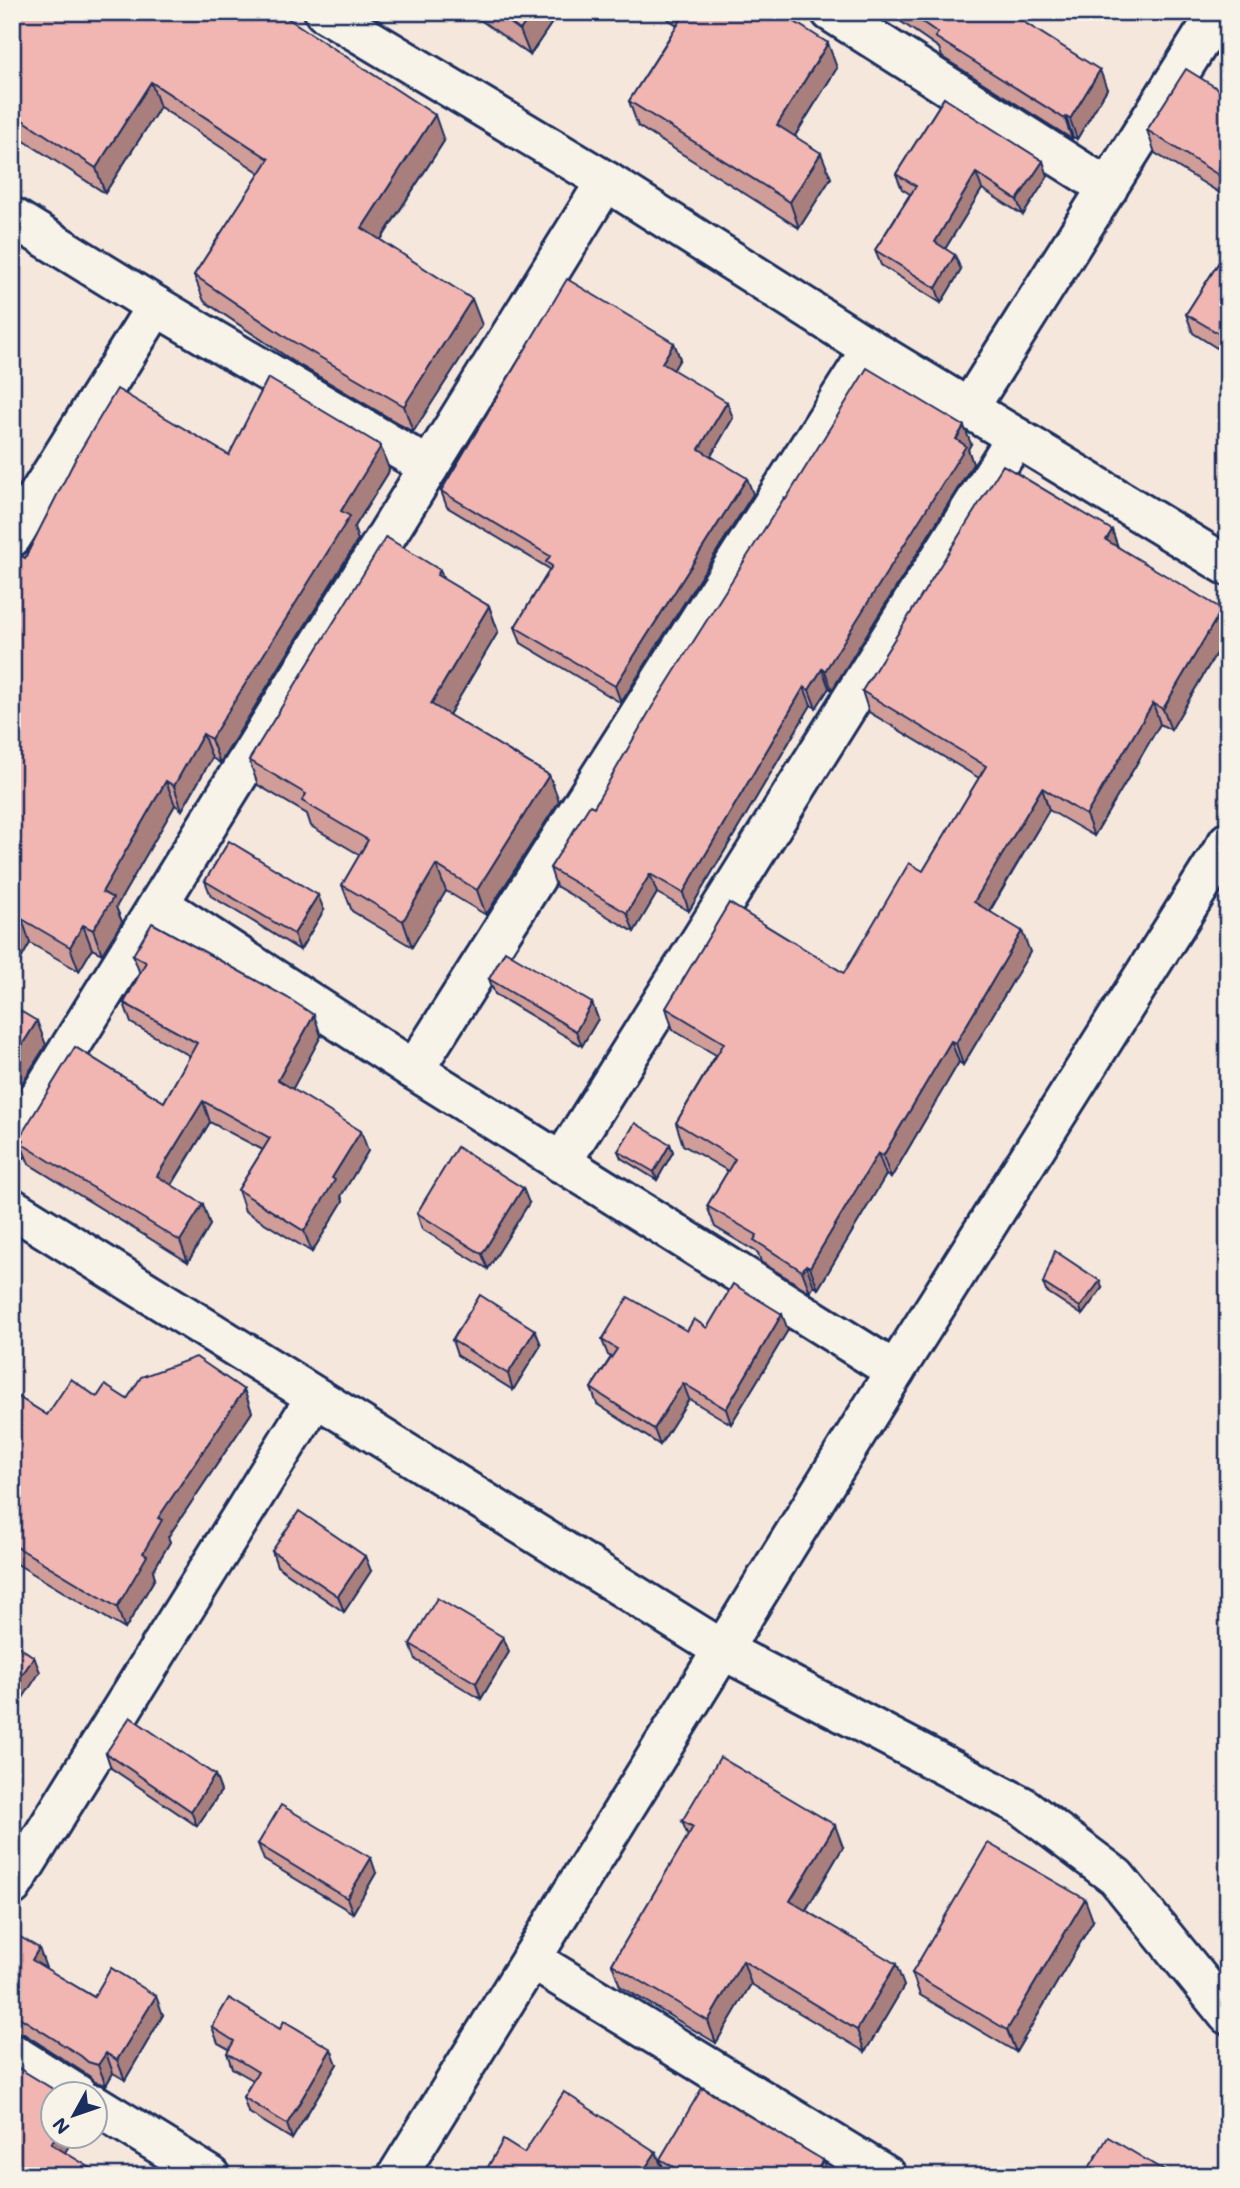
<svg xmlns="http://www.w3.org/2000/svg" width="1240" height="2188" font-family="Mali,sans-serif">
  <rect width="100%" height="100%" fill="#f6e7dd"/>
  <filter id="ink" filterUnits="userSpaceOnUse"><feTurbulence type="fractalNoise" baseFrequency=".0143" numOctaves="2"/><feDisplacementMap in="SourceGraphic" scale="14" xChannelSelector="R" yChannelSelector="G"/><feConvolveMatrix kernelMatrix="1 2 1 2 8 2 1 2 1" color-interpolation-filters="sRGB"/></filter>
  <g filter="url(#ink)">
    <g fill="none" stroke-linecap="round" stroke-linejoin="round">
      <!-- minor casing -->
      <g stroke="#1b2f5e" stroke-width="44">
        <g id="minor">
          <polyline points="324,12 606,181 871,349 1228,566"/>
          <polyline points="831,12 1108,188"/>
          <polyline points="12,217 156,306 429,467"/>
          <polyline points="969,408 1218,12"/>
          <polyline points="12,537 156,306"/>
          <polyline points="159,904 414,1070 895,1371"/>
          <polyline points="414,1070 871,349"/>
          <polyline points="12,1141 606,181"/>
          <polyline points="561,1163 1016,437"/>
          <polyline points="12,1208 723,1650 1022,1806 1116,1877 1228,2015"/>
          <polyline points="12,1886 315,1398"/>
          <polyline points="531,1959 887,2176"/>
          <polyline points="12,2053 77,2094"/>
          <polyline points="94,2104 211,2176"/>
        </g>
      </g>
      <!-- tertiary casing -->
      <g stroke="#1b2f5e" stroke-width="44">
        <polyline id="tertiary" points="397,2176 895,1371 1228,842"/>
      </g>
      <!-- minor -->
      <use href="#minor" stroke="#f7f3e8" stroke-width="38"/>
      <!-- tertiary -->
      <use href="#tertiary" stroke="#f7f3e8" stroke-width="38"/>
    </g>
    <!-- wall -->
    <g fill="#d09d99" stroke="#1b2f5e" stroke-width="2">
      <polygon points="12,12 444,141 381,240 482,325 413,432 296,363 204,301 194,275 260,173 160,107 105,193 12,133"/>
      <polygon points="469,12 559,12 530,55"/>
      <polygon points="657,12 779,12 837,68 795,136 831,178 799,228 638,126 629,101 677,25"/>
      <polygon points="887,12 1009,12 1107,89 1077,139 1073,137 1072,139 942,57 939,48"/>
      <polygon points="1228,12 1228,34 1222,19"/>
      <polygon points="1228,95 1228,198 1155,153 1147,130"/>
      <polygon points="944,98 1048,176 1023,215 982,189 945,249 961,270 941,303 881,265 875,250 910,194 902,189 896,174"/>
      <polygon points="1228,248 1228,355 1193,333 1186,314"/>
      <polygon points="674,343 680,359 673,370 733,418 711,456 753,494 621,703 521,643 515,627 549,571 548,568 447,507 441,491"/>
      <polygon points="971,444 968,449 973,464 832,690 829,688 816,708 811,705 689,911 657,893 634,932 556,886 550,868 594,807 786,499"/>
      <polygon points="229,455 389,469 388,473 354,528 358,540 220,763 212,758 182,810 175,805 116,907 122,922 102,954 92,949 79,971 30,943 20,961 12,957 12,552 25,558"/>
      <polygon points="1112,530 1118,547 1228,625 1228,633 1171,730 1160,724 1094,836 1049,810 990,911 1030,952 963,1065 959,1062 891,1178 886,1175 818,1289 814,1286 810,1292 761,1262 758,1253 715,1227 707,1206 728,1171 683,1145 676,1123 716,1055 673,1030 666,1008 844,973 923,871 979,778 869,712 862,691"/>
      <polygon points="440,570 443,579 489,606 498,632 449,715 549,775 559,801 486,915 446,891 412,947 352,911 342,885 360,855 311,826 307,814 258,785 249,760"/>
      <polygon points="205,881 324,910 300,950 211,896"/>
      <polygon points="133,955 321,1036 292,1089 368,1151 341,1196 343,1201 312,1252 245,1211 238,1190 263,1150 210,1122 172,1185 210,1225 188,1262 29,1164 18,1137 164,1102 190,1056 131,1023 124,1003 140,974"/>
      <polygon points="489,979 592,1003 598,1019 582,1046 495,994"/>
      <polygon points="670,1144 673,1152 657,1180 621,1158 618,1151"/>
      <polygon points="529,1203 488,1269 422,1229 417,1213"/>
      <polygon points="1043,1283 1102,1288 1082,1315 1046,1291"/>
      <polygon points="707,1328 788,1330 731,1424 689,1399 660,1445 597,1404 591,1388 611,1357 608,1355 602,1340 687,1331"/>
      <polygon points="535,1330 541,1345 513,1390 457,1355 452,1340"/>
      <polygon points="244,1390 252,1412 168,1537 170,1542 153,1571 155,1578 125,1629 12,1561 12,1393 47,1415 97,1397 127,1399"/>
      <polygon points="272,1551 371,1571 344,1612 277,1566"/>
      <polygon points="503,1637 509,1652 481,1699 416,1660 410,1644"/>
      <polygon points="106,1753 215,1775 221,1791 197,1826 111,1768"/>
      <polygon points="682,1821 843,1847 806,1910 904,1986 865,2052 751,1984 716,2043 620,1986 612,1964 688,1836"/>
      <polygon points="258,1844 376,1873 353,1913 264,1860"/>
      <polygon points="1093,1921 1016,2052 920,1995 912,1973"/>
      <polygon points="12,1932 46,1969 94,1997 163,2015 125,2080 113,2073 106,2085 95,2082 89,2076 24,2034 12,2032"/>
      <polygon points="212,2027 337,2064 292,2139 248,2112 243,2097 253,2080 232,2068 227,2053 229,2049 218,2043"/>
      <polygon points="660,2159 823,2160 829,2176 666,2176"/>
    </g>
    <!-- shaded-wall -->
    <g fill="#a97f7d" stroke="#1b2f5e" stroke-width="2">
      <polygon points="533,12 559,12 530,55 520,30"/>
      <polygon points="828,43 837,68 786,150 777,125"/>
      <polygon points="1100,70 1107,89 1077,139 1070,119"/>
      <polygon points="151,82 160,107 105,193 96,168"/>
      <polygon points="435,115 444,141 372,253 362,228"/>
      <polygon points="1066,117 1073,137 1072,139 1065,119"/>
      <polygon points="821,153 831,178 799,228 790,202"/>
      <polygon points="1043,161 1048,176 1023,215 1017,200"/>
      <polygon points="976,173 982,189 940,257 935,242"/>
      <polygon points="955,255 961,270 941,303 936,288"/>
      <polygon points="472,299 482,325 413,432 404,406"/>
      <polygon points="674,343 680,359 668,379 662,363"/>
      <polygon points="727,402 733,418 705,466 699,449"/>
      <polygon points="964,426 971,444 968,449 973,464 832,690 825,671"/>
      <polygon points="380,445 389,469 388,473 354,528 358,540 220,763 211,739 341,511"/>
      <polygon points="747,478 753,494 621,703 615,686"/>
      <polygon points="1112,530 1119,551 1106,540"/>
      <polygon points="440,570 449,595 437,575"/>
      <polygon points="489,606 498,632 440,730 431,704"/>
      <polygon points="1222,609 1228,625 1228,633 1171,730 1163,709"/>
      <polygon points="822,669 829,688 816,708 809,690"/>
      <polygon points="804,687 811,705 689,911 683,893"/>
      <polygon points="1153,703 1160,724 1094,836 1086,815"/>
      <polygon points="203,734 212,758 182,810 174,786"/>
      <polygon points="549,775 559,801 486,915 477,890"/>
      <polygon points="166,781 175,805 116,907 122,922 102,954 93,930 102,892"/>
      <polygon points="1042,788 1049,810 982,923 974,902"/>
      <polygon points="436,865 446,891 412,947 403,921"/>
      <polygon points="650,874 657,893 634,932 627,913"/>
      <polygon points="318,895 324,910 300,950 294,934"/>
      <polygon points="22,919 30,943 20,961 12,941 12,935"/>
      <polygon points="83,925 92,949 79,971 70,947"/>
      <polygon points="1022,931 1030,952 963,1065 956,1043"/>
      <polygon points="592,1003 598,1019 582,1046 576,1031"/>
      <polygon points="314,1015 321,1036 286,1101 278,1080"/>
      <polygon points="37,1021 46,1045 12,1099 12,1061"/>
      <polygon points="951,1041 959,1062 891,1178 883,1156"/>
      <polygon points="203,1101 210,1122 164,1197 157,1176"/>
      <polygon points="361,1131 368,1151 341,1196 343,1201 312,1252 304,1231 332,1178"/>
      <polygon points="670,1144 673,1152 657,1180 654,1172"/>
      <polygon points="878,1153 886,1175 818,1289 810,1267"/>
      <polygon points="523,1188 529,1203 488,1269 482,1254"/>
      <polygon points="203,1204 210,1225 188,1262 180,1241"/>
      <polygon points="806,1265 814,1286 810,1292 802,1271"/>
      <polygon points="1100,1281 1102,1288 1082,1315 1080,1307"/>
      <polygon points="782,1314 788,1330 731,1424 726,1409"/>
      <polygon points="535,1330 541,1345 513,1390 508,1374"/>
      <polygon points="683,1383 689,1399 660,1445 654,1429"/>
      <polygon points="244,1390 252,1412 168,1537 170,1542 153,1571 155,1578 125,1629 117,1607 143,1553 158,1518"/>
      <polygon points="365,1556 371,1571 344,1612 338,1596"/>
      <polygon points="503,1637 509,1652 481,1699 476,1683"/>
      <polygon points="34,1657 40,1672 13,1713 12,1690"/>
      <polygon points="215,1775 221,1791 197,1826 191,1811"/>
      <polygon points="835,1825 843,1847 798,1923 790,1901"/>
      <polygon points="371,1858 376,1873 353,1913 347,1898"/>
      <polygon points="1085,1899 1093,1921 1016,2052 1007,2030"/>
      <polygon points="39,1948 46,1968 39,1980 32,1960"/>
      <polygon points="743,1961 751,1984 716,2043 708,2021"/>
      <polygon points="896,1964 904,1986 865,2052 857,2030"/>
      <polygon points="156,1996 163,2015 125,2080 117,2060"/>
      <polygon points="331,2049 337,2064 292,2139 287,2124"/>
      <polygon points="106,2053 113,2073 106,2085 98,2065"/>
      <polygon points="56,2136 75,2136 58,2164 51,2144"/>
      <polygon points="656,2152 662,2168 656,2176 640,2176"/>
      <polygon points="823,2160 829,2176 814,2176"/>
    </g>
    <!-- building -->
    <g fill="#f2b6b2" stroke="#1b2f5e" stroke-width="2">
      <polygon points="12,12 278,12 435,115 362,228 472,299 404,406 287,338 194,275 269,159 151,82 96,168 12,113"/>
      <polygon points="495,12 533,12 520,30"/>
      <polygon points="686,12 779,12 828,43 777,125 821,153 790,202 629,101"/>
      <polygon points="908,12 1008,12 1100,70 1070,119 1066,117 1065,119 935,37 938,33"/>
      <polygon points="1226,12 1228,12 1228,23 1222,19"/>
      <polygon points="1186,69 1228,95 1228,181 1147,130"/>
      <polygon points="944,98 1043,161 1017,200 976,173 935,242 955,255 936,288 875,250 916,186 896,174"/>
      <polygon points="1228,248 1228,339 1186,314"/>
      <polygon points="567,279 674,343 662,363 727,402 699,449 747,478 615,686 515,627 552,566 546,562 550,556 441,491"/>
      <polygon points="867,368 964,426 956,439 966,446 825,671 822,669 809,690 804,687 683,893 650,874 627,913 550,868 590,805 594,807 652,707 784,498 786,499"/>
      <polygon points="268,378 380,445 380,448 341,511 350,516 211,739 203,734 174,786 166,781 102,892 113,898 93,930 83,925 70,947 22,919 12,935 12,552 13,551 25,558 77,456 117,389 229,455"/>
      <polygon points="1003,465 1112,530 1106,540 1222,609 1163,709 1153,703 1086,815 1042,788 974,902 1022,931 956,1043 951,1041 883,1156 878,1153 810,1267 806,1265 802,1271 754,1240 757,1235 707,1206 735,1159 676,1123 724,1043 666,1008 729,903 844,973 909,863 923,871 986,766 862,691"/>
      <polygon points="386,537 440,570 437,575 489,606 431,704 549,775 477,890 436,865 403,921 342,885 368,840 302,801 306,794 249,760"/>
      <polygon points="229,841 318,895 294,934 205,881"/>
      <polygon points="152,923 288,998 314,1015 278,1080 361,1131 332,1178 335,1180 304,1231 238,1190 270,1138 203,1101 157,1176 203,1204 180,1241 22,1144 24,1140 18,1137 23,1132 75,1047 164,1102 197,1043 124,1003 146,962 133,955"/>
      <polygon points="505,951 592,1003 576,1031 489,979"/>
      <polygon points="12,1006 37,1021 12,1061"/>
      <polygon points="635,1123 670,1144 654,1172 618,1151"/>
      <polygon points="457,1147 523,1188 482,1254 417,1213"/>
      <polygon points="1055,1251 1100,1281 1080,1307 1043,1283"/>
      <polygon points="733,1284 782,1314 726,1409 683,1383 654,1429 591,1388 617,1349 602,1340 628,1297 687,1331 694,1319 707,1328"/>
      <polygon points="480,1295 535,1330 508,1374 452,1340"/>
      <polygon points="196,1357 244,1390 158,1518 162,1520 143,1553 147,1556 117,1607 12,1544 12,1496 15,1492 12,1491 12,1393 47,1415 71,1379 97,1397 105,1385 127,1399 141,1377"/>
      <polygon points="299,1511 365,1556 338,1596 272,1551"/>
      <polygon points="437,1598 503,1637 476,1683 410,1644"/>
      <polygon points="12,1642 34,1657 12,1690"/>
      <polygon points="130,1717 215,1775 191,1811 106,1753"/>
      <polygon points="720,1757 835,1825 790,1901 896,1964 857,2030 743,1961 708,2021 612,1964 693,1827 682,1821"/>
      <polygon points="281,1805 371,1858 347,1898 258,1844"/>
      <polygon points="988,1843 1085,1899 1007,2030 912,1973"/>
      <polygon points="12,1932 39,1948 32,1960 94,1997 111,1968 156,1996 117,2060 106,2053 98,2065 88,2062 81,2056 16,2015 12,2013"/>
      <polygon points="229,1998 280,2029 284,2021 331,2049 287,2124 243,2097 258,2072 227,2053 234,2041 212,2027"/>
      <polygon points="12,2064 61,2094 52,2094 52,2136 56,2136 51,2144 104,2176 12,2176"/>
      <polygon points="702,2088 823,2160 814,2176 689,2176 660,2159"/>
      <polygon points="564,2092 656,2152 640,2176 483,2176 503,2140 524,2153"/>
      <polygon points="1108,2137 1173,2176 1084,2176"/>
    </g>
  </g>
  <!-- margin -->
  <rect width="1240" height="2188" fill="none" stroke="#f7f3e8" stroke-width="42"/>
  <rect x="21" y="21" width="1198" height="2146" fill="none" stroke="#1b2f5e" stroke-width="2.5" filter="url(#ink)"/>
  <!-- north arrow -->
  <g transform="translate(74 2115) rotate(230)"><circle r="33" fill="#f7f3e8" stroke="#9fa5b1" stroke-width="2"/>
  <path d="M0-5L12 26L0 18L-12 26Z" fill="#1b2f5e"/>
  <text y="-10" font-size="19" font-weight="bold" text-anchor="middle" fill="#1b2f5e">N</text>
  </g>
</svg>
